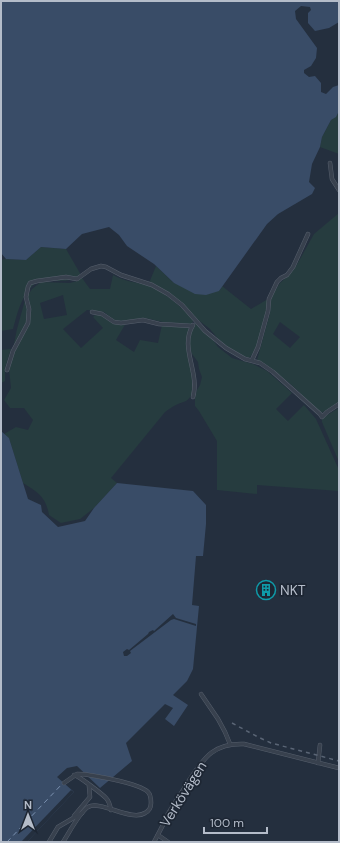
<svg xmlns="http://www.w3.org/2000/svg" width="340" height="843" font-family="'DM Sans',sans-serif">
  <rect width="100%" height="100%" fill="#242f3e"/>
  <!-- green -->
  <g fill="#263c3f" fill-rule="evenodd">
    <polygon points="339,112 339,154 320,147 322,137 331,120 335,117"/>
    <path d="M339,213V403L318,415C304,393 281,374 258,362L257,360L270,313L271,297L280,283L288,276L295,268L314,234ZM280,322L300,337L290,348L273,334Z"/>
    <path d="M41,247L66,249L81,275C70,284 52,280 39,280C21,295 19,308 13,329L1,331V260L6,259L26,260Z"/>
    <path d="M156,266L174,283L219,291L222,286L251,309L268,299C267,314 259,349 249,358L232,353L224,346L210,329L197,319L187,309L155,284L149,283Z"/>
    <path d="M113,275C125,282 137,282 149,286C161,289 185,310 194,320L191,324L163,322L145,318L121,321L114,320L104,312L87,310L63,329L81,348L103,328L93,317L96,314H101L113,323H126L116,340L134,352L140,340L158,343L162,325L190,327C179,347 206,388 186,401C184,402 180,403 178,404C173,406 169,409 165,412L111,478L117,483L94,508L80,519L61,523L49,515C46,497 38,492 23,483L9,438L4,434L16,427L28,430L33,420L24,408H10L4,400L11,388L9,369L17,329L25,300L32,289L41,282L70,283L77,281L82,278L90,289H110ZM63,295L67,315L44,319L40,303Z"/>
    <polygon points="196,323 208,333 218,347 232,358 253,364 267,371 292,393 276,409 288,421 304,405 316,419 339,470 339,491 257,485 257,494 217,490 217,441 199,411 195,406 195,398 197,390 200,385 202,377 199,369 198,362 192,354 190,348 190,339 191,332"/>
    <polygon points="11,349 5,368 5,381 1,383 1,350"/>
    <polygon points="339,408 339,462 322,422 322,418"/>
  </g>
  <!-- water -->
  <g fill="#394c67">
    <polygon points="1,1 339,1 339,22 329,28 315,31 308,23 308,13 311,10 310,7 301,6 295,11 296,19 317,48 316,58 311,66 304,70 304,73 309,77 315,76 321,83 321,92 326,94 333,87 339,85 339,111 336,117 331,120 322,137 320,147 312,164 309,182 315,188 312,194 278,214 267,224 219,291 206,295 195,294 174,283 154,264 127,246 119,235 109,227 82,234 66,249 41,247 26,260 6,259 1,253"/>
    <polygon points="1,431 9,438 28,499 41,505 42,512 58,527 85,521 94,508 117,483 193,491 206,505 206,524 203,556 196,556 192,605 199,606 193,669 187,681 173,695 188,705 174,726 165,719 173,708 165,704 126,743 132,761 100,788 77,766 67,768 57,777 74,792 27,842 1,842"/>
  </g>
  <!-- pier -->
  <g fill="#242f3e">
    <polygon points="173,614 176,618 196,624 196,626 174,619 171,620 130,651 131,653 127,656 124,656 123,652 127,649 129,650 148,634 149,632 153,630 154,631"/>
    <polygon points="71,790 74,792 27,842 21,842"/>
  </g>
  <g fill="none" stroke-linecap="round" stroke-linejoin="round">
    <!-- ferry -->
    <polyline stroke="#7c92b1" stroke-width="1" stroke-dasharray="5 4" stroke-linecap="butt" points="7,842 63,783"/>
    <!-- minor casing -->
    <g stroke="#565f6c" stroke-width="4.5">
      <g id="minor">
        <polyline points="330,163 332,179 339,190"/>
        <polyline points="92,312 102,314 114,322 121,323 143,320 159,324 192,326"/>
        <path d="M193,325C179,347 200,372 193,397"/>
        <polyline points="252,360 258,347 268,311 269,299 277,282 281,278 287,275 293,267 308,234"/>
        <polyline points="7,370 13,351 28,323 29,309 26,297 28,287 30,283 37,281 66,277 77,279 91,269 101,266 106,267 121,275 152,285 168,294 182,305 205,331 226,348 245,359 260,363 273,372 320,414 322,417 327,412 339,404"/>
        <polyline points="201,694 218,719 225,732 230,744"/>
        <polyline points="318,763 320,745"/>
        <path d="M74,775C79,776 102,794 106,798C109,801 110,805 111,810"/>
        <polyline points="74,816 90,797 89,786"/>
        <polyline points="158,835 168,842"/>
        <polyline points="49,842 58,827 82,813"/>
        <path d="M63,842C69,833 79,813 88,807C101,800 131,822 145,813C149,811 151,807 151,803C151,799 150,794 148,792C139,783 89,774 77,774L64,783"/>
        <path d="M154,842L165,821L168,814C175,802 183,791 190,779C205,756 215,743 244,744L339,768"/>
      </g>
    </g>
    <!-- minor -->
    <use href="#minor" stroke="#38414e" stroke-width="3.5"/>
    <!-- rail -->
    <polyline stroke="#5a6575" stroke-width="1.5" stroke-dasharray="4 4" stroke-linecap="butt" points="232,723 258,737 271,743 339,761"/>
  </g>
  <!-- icons -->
  <defs>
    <g id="building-ring" transform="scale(1)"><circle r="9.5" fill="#1d2633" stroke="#0f9aa8" stroke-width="1.5"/><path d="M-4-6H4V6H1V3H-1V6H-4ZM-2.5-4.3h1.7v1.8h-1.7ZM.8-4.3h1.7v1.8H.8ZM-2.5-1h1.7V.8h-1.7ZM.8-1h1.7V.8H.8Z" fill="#0f9aa8"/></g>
  </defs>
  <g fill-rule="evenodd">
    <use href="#building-ring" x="266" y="590"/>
  </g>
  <g text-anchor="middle" stroke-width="3.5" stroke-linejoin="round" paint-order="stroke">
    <!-- poi labels -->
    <g font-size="14" fill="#b4bcc9" stroke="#1d2633" text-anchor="start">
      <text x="280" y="595">NKT</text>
    </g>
    <!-- street labels -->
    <g font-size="14" fill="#b4bcc9" stroke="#1d2633">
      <text transform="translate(183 794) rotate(-58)" y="5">Verkövägen</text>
    </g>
  </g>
  <!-- border -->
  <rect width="340" height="843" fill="none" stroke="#b4bcc9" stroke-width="4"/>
  <!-- north arrow -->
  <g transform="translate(28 815)" stroke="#1d2633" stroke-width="3" paint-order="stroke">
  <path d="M0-3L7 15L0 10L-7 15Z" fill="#b4bcc9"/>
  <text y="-6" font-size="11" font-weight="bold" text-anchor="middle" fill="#b4bcc9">N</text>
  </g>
  <!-- scale -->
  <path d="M204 827v6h63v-6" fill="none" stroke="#b4bcc9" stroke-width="2"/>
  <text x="210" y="827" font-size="12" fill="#b4bcc9" stroke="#1d2633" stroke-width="3" paint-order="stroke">100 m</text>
</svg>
